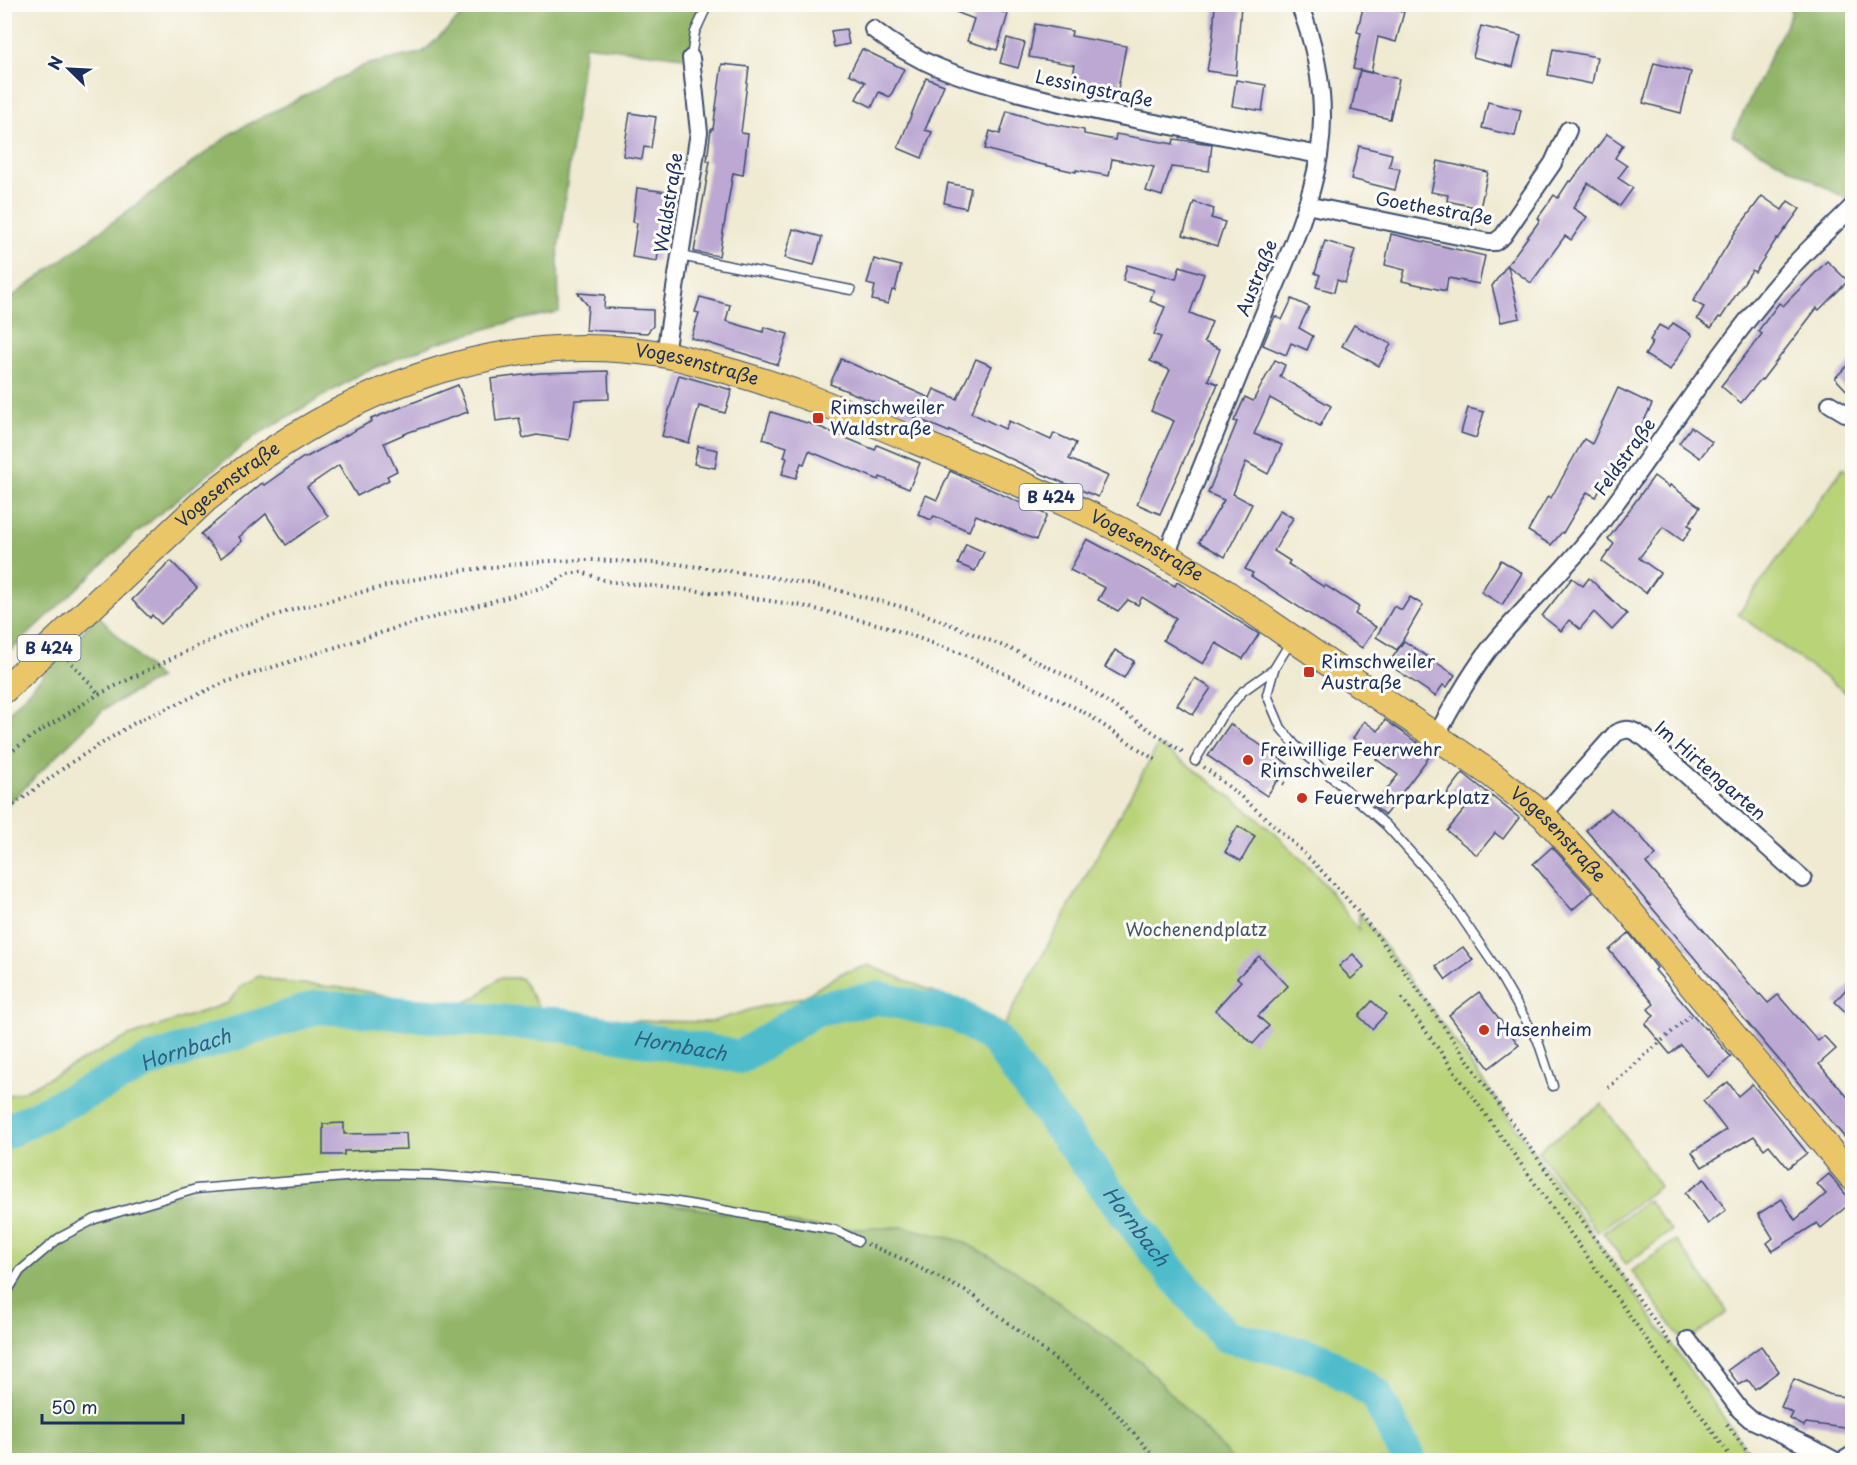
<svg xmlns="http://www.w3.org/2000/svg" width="1857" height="1465" font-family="'Playpen Sans',sans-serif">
  <rect width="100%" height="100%" fill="#fdfcf7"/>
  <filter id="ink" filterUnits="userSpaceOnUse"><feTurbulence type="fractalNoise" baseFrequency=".0167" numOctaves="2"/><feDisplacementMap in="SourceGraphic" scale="12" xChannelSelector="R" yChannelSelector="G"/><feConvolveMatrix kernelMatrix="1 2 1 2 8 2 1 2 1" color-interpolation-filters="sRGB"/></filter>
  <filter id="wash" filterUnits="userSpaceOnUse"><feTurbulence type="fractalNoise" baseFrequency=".008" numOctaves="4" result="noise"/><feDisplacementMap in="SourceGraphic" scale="24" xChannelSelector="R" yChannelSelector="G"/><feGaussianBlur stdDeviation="1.35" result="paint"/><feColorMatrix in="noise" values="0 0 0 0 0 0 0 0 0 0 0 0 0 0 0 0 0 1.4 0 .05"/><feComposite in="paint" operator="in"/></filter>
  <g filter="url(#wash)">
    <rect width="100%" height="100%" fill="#efead1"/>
    <!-- green -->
    <g fill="#b9d379" stroke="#6a816c" stroke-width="1.5">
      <polygon points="1843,468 1852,475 1852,697 1738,614"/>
      <path d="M1158,745C1212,780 1264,820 1308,866C1327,885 1342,909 1359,930V913L1417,989L1754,1460H1233L1141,1362L904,1227L835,1230L5,1297V1096L22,1092L129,1036L228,1003L241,986L259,976L280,982L353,989L437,1005L456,1006L475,998L499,978H521L543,1014L587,1020L711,1022L752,1009L803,997L842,973L869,965L965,1005L1004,1025Z"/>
      <polygon points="1602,1104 1660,1186 1597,1232 1538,1151"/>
      <polygon points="1648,1200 1671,1231 1626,1264 1603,1233"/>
      <polygon points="1676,1240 1728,1312 1684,1343 1632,1271"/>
    </g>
    <!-- forest -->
    <g fill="#92b569" stroke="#567264" stroke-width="1.5">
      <polygon points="473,5 708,5 691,58 585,45 558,253 559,312 514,321 437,343 364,372 255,436 135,534 5,656 4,305 16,294 235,131 365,65 423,52"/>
      <polygon points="1791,5 1852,5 1852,202 1732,136 1791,14"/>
      <polygon points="98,615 159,678 104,709 5,807 4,718"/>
      <polygon points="382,1174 532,1183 835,1230 904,1227 962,1241 1011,1268 1141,1362 1233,1460 5,1460 4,1297 20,1271 59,1238 95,1219 196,1189"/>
    </g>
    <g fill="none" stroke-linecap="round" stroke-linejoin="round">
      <!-- river -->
      <path stroke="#50bccb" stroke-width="34" id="s1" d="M4,1133L150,1061L318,1007L520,1023L555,1024L741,1057L816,1009L879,998L957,1015L996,1040L1025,1082L1166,1266L1226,1336L1318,1358L1375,1393L1409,1460"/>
    </g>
    <g id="blocks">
      <!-- building -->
      <g fill="#bca8d3">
        <polygon points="940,4 976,4 1008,14 997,50 967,41 974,19 940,6"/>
        <polygon points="1215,4 1241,4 1236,75 1207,71 1213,36"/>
        <polygon points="1364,4 1373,4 1404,12 1396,42 1378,37 1371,73 1353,69 1361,33 1357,32"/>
        <polygon points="1035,24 1072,31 1071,36 1126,46 1118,89 1072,80 1075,65 1029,57"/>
        <polygon points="1481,26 1521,36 1513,67 1473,57"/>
        <polygon points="846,29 849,44 834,47 831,31"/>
        <polygon points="1007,38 1025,43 1018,68 1000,63"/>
        <polygon points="862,49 904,69 890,97 879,92 872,107 856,99 865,82 849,74"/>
        <polygon points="1553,49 1597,57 1592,84 1548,75"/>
        <polygon points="1654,63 1691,72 1681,113 1643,103"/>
        <polygon points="722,64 749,67 741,133 748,134 743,175 733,173 719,256 694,252 710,161 707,161 711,129 713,129"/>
        <polygon points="1360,70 1399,79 1390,119 1351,110"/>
        <polygon points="926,78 944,85 925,130 932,132 922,158 898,148"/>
        <polygon points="1236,80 1266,85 1262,111 1232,106"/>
        <polygon points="1488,102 1521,110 1515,136 1482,128"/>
        <polygon points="1007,111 1047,123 1084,130 1084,134 1115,140 1116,134 1173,144 1174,139 1212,144 1209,171 1171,167 1162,196 1146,191 1154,167 1112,159 1109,176 1076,170 1076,172 1035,163 985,149 990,131 1000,134"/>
        <polygon points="630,113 656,117 651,148 644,147 642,159 623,156"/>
        <polygon points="1607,134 1623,145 1615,158 1627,166 1618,178 1633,188 1620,206 1588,183 1573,208 1587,217 1571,240 1565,236 1531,283 1508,266 1520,318 1501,322 1492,286 1540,220 1538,218 1554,195 1558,198 1569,181 1571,182"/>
        <polygon points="1359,146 1392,154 1389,167 1400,169 1395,190 1351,179"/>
        <polygon points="1438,161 1488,172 1480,208 1447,201 1448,195 1431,192"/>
        <polygon points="948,183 971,188 966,208 944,203"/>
        <polygon points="637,188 667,192 657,261 632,257 637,223 633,222"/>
        <polygon points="1762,196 1782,210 1788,201 1800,209 1778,239 1777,238 1755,272 1752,270 1721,318 1719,317 1711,328 1697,319 1704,307 1693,301 1736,231"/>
        <polygon points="1194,202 1214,209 1211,218 1225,222 1217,246 1183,235"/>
        <polygon points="793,229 822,237 814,265 785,258"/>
        <polygon points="1391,234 1485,256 1479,284 1448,278 1446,291 1402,281 1405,270 1385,265"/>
        <polygon points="1325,241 1355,250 1345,283 1337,280 1334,292 1316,287 1320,275 1315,273"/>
        <polygon points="874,259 901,266 895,291 892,290 888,304 872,300 875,286 867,284"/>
        <polygon points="1827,261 1848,281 1819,310 1817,308 1762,380 1761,379 1741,403 1721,386 1762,334 1758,331 1779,303 1783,306"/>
        <polygon points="1127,265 1176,279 1180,266 1204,274 1190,313 1212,322 1204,342 1220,349 1208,380 1218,384 1160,514 1137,504 1174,421 1151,411 1170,370 1150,361 1161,337 1154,334 1165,307 1150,301 1154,290 1123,281"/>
        <polygon points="578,293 605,295 604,308 653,310 653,326 647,333 586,330 588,306"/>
        <polygon points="700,297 730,305 726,321 763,332 764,327 788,334 778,365 755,357 691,338 699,313 695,312"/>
        <polygon points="1292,299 1309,307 1299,328 1313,336 1307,350 1291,343 1286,355 1263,345 1275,316 1282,320"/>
        <polygon points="1673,323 1692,335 1670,370 1645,355 1653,342 1650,340 1659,325 1668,330"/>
        <polygon points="1354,325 1391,344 1379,366 1342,346"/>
        <polygon points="841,359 930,398 934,389 957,399 976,359 992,366 971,413 1005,429 1009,421 1051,440 1054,433 1076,443 1069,459 1108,476 1098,497 1037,472 1037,471 950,430 949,432 878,402 877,403 830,384"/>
        <polygon points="1275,360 1285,365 1280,377 1331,406 1320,426 1270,398 1254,434 1282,445 1268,474 1246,462 1233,494 1252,504 1225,557 1199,542 1224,500 1208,493 1237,422 1234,421 1245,397 1253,401"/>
        <polygon points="1852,361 1852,396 1835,378"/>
        <polygon points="608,371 609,399 575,400 569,440 537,435 523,438 519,418 496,421 491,379 540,373"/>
        <polygon points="679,375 732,390 725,413 699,406 689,443 662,436"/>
        <polygon points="458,385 468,412 409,432 384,443 397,471 387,476 389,480 357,496 339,465 307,487 328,516 286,545 266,514 239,537 242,541 221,558 201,534 262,483 264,485 304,457 305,458 372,421 371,419"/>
        <polygon points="1618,388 1652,404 1633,444 1627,441 1596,497 1587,492 1563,533 1562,532 1551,545 1528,531 1548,496 1551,498 1584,439 1592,444"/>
        <polygon points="1468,408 1484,412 1476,438 1461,433"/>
        <polygon points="771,412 817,426 875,450 877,445 920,463 909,489 880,477 879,480 809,451 804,464 801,463 796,478 782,474 787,458 784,457 787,447 763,439"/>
        <polygon points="1691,427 1712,442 1700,458 1679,443"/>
        <polygon points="698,446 718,450 715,468 694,464"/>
        <polygon points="950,471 1047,515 1036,540 976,515 969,531 934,516 931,520 918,514 926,495 937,500"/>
        <polygon points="1654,476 1669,487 1670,485 1700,507 1688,525 1692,527 1683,541 1663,527 1639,558 1660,573 1646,593 1602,561 1614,544 1608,539"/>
        <polygon points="1280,510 1293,518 1274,551 1290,561 1288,564 1324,587 1325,585 1359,607 1355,614 1376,627 1362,648 1251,576 1253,573 1245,569"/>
        <polygon points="1087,539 1175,586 1177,582 1259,634 1243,659 1216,643 1203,664 1163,640 1176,618 1142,597 1138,605 1128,600 1118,611 1098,600 1105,588 1070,570"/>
        <polygon points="966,544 984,552 975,571 958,564"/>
        <polygon points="1501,560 1522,573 1502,605 1481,592"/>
        <polygon points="171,561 197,588 161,624 152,615 150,618 132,600"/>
        <polygon points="1572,578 1583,586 1589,578 1627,614 1612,630 1594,612 1580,629 1569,620 1561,631 1542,616"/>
        <polygon points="1410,597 1423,605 1397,650 1376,637 1394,606 1402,610"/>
        <polygon points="1404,641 1455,675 1447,687 1443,685 1435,696 1388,664"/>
        <polygon points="1115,650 1134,661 1124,678 1105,667"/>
        <polygon points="1195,678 1211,688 1193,715 1177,705"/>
        <polygon points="1385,720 1432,753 1385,815 1374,806 1398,775 1376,759 1378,756 1353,738 1364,721 1378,731"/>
        <polygon points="1230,724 1288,764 1267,796 1208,756"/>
        <polygon points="1463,773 1519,818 1503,839 1495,833 1477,855 1447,831 1465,809 1447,794"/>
        <polygon points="1611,809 1639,834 1656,855 1646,863 1759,995 1760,994 1768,1003 1778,995 1818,1041 1824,1036 1836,1049 1819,1064 1852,1102 1852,1146 1739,1013 1709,975 1586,830"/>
        <polygon points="1238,826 1255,836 1241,861 1225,852 1231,842 1229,841"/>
        <polygon points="1552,847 1593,892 1572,910 1533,864"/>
        <polygon points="1629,933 1657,968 1655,970 1705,1029 1706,1028 1731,1057 1708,1077 1681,1045 1670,1054 1645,1024 1654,1016 1648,1009 1654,1004 1609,950"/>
        <polygon points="1463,947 1473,960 1446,980 1436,966"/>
        <polygon points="1353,954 1364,967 1351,979 1339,966"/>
        <polygon points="1259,956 1288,986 1258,1016 1269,1026 1253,1044 1215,1010 1241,981 1237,978"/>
        <polygon points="1852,982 1852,1018 1835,1002"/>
        <polygon points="1479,992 1519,1045 1489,1068 1449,1015"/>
        <polygon points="1372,1001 1386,1014 1372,1029 1359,1016"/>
        <polygon points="1728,1082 1738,1096 1752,1084 1807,1153 1788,1168 1769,1145 1764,1149 1754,1136 1702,1167 1692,1152 1726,1130 1703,1101"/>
        <polygon points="344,1123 344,1134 406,1133 407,1149 344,1151 344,1155 323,1155 323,1124"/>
        <polygon points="1829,1174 1852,1202 1821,1228 1817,1223 1773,1251 1767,1243 1773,1238 1758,1214 1782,1199 1795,1220 1826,1194 1817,1184"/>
        <polygon points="1704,1179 1726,1210 1708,1224 1685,1193"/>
        <polygon points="1761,1346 1779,1371 1755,1389 1748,1380 1739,1385 1728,1370"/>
        <polygon points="1794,1379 1831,1395 1852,1398 1852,1429 1806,1423 1804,1426 1790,1419 1793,1413 1781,1407"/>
      </g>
    </g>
  </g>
  <g filter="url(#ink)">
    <use href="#blocks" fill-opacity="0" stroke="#3b4b6f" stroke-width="1.5"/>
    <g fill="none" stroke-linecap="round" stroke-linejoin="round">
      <!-- service casing -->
      <g stroke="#3b4b6f" stroke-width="11">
        <g id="service">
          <polyline points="691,58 695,32 708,4"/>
          <polyline points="680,256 851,290"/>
          <polyline points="1291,641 1274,669 1267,695 1281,728 1295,745 1386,825 1438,883 1492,962 1538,1041 1553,1086"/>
          <polyline points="1195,761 1221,717 1243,691 1274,669"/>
          <polyline points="4,1297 20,1271 59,1238 95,1219 196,1189 382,1174 432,1175 532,1183 666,1200 835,1230 858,1241"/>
        </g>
      </g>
      <!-- minor casing -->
      <g stroke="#3b4b6f" stroke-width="20">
        <g id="minor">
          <path d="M873,29C915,63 957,76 1009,90C1052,102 1095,111 1139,120C1199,131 1259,143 1319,155"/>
          <polyline points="1306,205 1488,242 1495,242 1503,236 1553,163 1568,130"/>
          <polyline points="665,354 699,132 691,58"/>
          <polyline points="1830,404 1852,417"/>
          <path d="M1166,555C1197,477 1229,400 1260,323C1282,269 1309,214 1319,156C1327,105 1318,52 1299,4"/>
          <path d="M1436,736C1452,707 1468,678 1488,651C1520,610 1559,577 1591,536C1656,452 1712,359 1782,278C1803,253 1829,230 1852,207"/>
          <path d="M1543,815L1616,733C1630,726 1633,731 1645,738L1803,879"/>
          <polyline points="1688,1340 1740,1410 1750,1419 1808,1446 1834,1460"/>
          <polyline points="1844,1460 1852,1455"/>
        </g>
      </g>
      <!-- primary casing -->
      <g stroke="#3b4b6f" stroke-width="28">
        <g id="primary">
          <path id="s2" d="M4,690L205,500C336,393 491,327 662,354C678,356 694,362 710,366C781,384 849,413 916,441C979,467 1043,491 1103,521C1141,540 1177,562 1213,584L1491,774L1543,815L1611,889L1852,1177"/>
        </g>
      </g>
      <!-- path -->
      <g stroke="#3b4b6f" stroke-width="4" stroke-dasharray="1.5 4.5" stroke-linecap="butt">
        <polyline points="68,659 99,694"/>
        <polyline points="4,757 34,735 99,694 185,652 242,626 295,609 406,581 465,570 547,561 591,560 677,564 765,576 833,589 914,610 1013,650 1073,679 1186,754"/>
        <path d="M1204,767C1260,811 1314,858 1359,913C1405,969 1446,1030 1488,1089C1549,1174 1610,1259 1671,1344"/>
        <polyline points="1278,780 1285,784"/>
        <polyline points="4,812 72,762 136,722 226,682 399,627 548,586 567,574 582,572 606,581 726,594 803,606 885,626 968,656 1082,711 1157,761"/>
        <polyline points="1402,998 1733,1460"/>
        <polyline points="1608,1088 1691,1015"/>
        <polyline points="867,1244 898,1257 973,1295 1099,1394 1157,1460"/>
        <polyline points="1727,1424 1754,1460"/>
        <polyline points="326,1460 376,1459 385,1460"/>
      </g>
      <!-- service -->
      <use href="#service" stroke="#fff" stroke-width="8"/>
      <!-- minor -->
      <use href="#minor" stroke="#fff" stroke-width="16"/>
      <!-- primary -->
      <use href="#primary" stroke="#eac669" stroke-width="26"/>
    </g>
  </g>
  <!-- markers -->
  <g fill="#c8321e" stroke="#fdfcf7" stroke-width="2">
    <rect x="812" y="412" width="12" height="12" rx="3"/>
    <rect x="1303" y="666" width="12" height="12" rx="3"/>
    <circle cx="1248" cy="760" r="6"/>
    <circle cx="1302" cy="798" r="6"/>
    <circle cx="1484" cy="1030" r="6"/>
  </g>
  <g text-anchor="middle" stroke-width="6" stroke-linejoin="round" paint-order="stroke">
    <!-- shield labels -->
    <g fill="#fdfcf7" stroke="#5f6c8c" stroke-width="1.5">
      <rect x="1019.5" y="484" width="63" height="26" rx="4.5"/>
      <rect x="17.5" y="635" width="63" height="26" rx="4.5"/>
    </g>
    <g font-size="16" font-weight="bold" fill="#1b2f5e">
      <text x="1051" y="503">B 424</text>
      <text x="49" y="654">B 424</text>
    </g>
    <!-- street labels -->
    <g font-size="18" fill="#1b2f5e" stroke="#fdfcf7">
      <text transform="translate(1094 89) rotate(12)" y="6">Lessingstraße</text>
      <text transform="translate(669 203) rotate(-81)" y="6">Waldstraße</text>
      <text transform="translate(1434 209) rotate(10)" y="6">Goethestraße</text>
      <text transform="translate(1257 278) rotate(-68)" y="6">Austraße</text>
      <text dy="6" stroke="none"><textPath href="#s2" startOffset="808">Vogesenstraße</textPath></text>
      <text transform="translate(1625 457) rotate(-54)" y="6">Feldstraße</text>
      <text dy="6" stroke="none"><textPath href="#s2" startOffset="304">Vogesenstraße</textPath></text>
      <text dy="6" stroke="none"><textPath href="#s2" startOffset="1294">Vogesenstraße</textPath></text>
      <text transform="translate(1710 771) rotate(41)" y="6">Im Hirtengarten</text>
      <text dy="6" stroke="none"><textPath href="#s2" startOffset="1798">Vogesenstraße</textPath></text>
    </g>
    <!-- poi labels -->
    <g font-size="18" fill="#1b2f5e" stroke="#fdfcf7" text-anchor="start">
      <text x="830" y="414">Rimschweiler<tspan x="830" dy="21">Waldstraße</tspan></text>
      <text x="1321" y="668">Rimschweiler<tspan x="1321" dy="21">Austraße</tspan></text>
      <text x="1260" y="756">Freiwillige Feuerwehr<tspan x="1260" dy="21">Rimschweiler</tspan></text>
      <text x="1314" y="804">Feuerwehrparkplatz</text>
      <text x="1496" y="1036">Hasenheim</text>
    </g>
    <!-- park labels -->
    <g font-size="18" fill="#425865" stroke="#fdfcf7">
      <text x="1196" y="936">Wochenendplatz</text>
    </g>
    <!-- water labels -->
    <g font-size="20" font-style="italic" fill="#2e6084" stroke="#fdfcf7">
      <text dy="7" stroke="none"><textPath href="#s1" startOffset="704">Hornbach</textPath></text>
      <text dy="7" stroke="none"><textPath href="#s1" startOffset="200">Hornbach</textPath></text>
      <text dy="7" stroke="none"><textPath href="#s1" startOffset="1278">Hornbach</textPath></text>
    </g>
  </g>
  <!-- margin -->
  <rect width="1857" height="1465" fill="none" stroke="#fdfcf7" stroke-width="24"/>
  <!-- north arrow -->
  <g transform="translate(69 69) rotate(294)" stroke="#fdfcf7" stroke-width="4.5" paint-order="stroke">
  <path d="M0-4.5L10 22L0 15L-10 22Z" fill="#1b2f5e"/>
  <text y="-9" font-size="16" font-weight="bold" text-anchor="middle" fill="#1b2f5e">N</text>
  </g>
  <!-- scale -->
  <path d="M42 1414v9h141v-9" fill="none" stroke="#1b2f5e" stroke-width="3"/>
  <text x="51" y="1414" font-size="18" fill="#1b2f5e" stroke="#fdfcf7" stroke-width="4.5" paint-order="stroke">50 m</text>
</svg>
